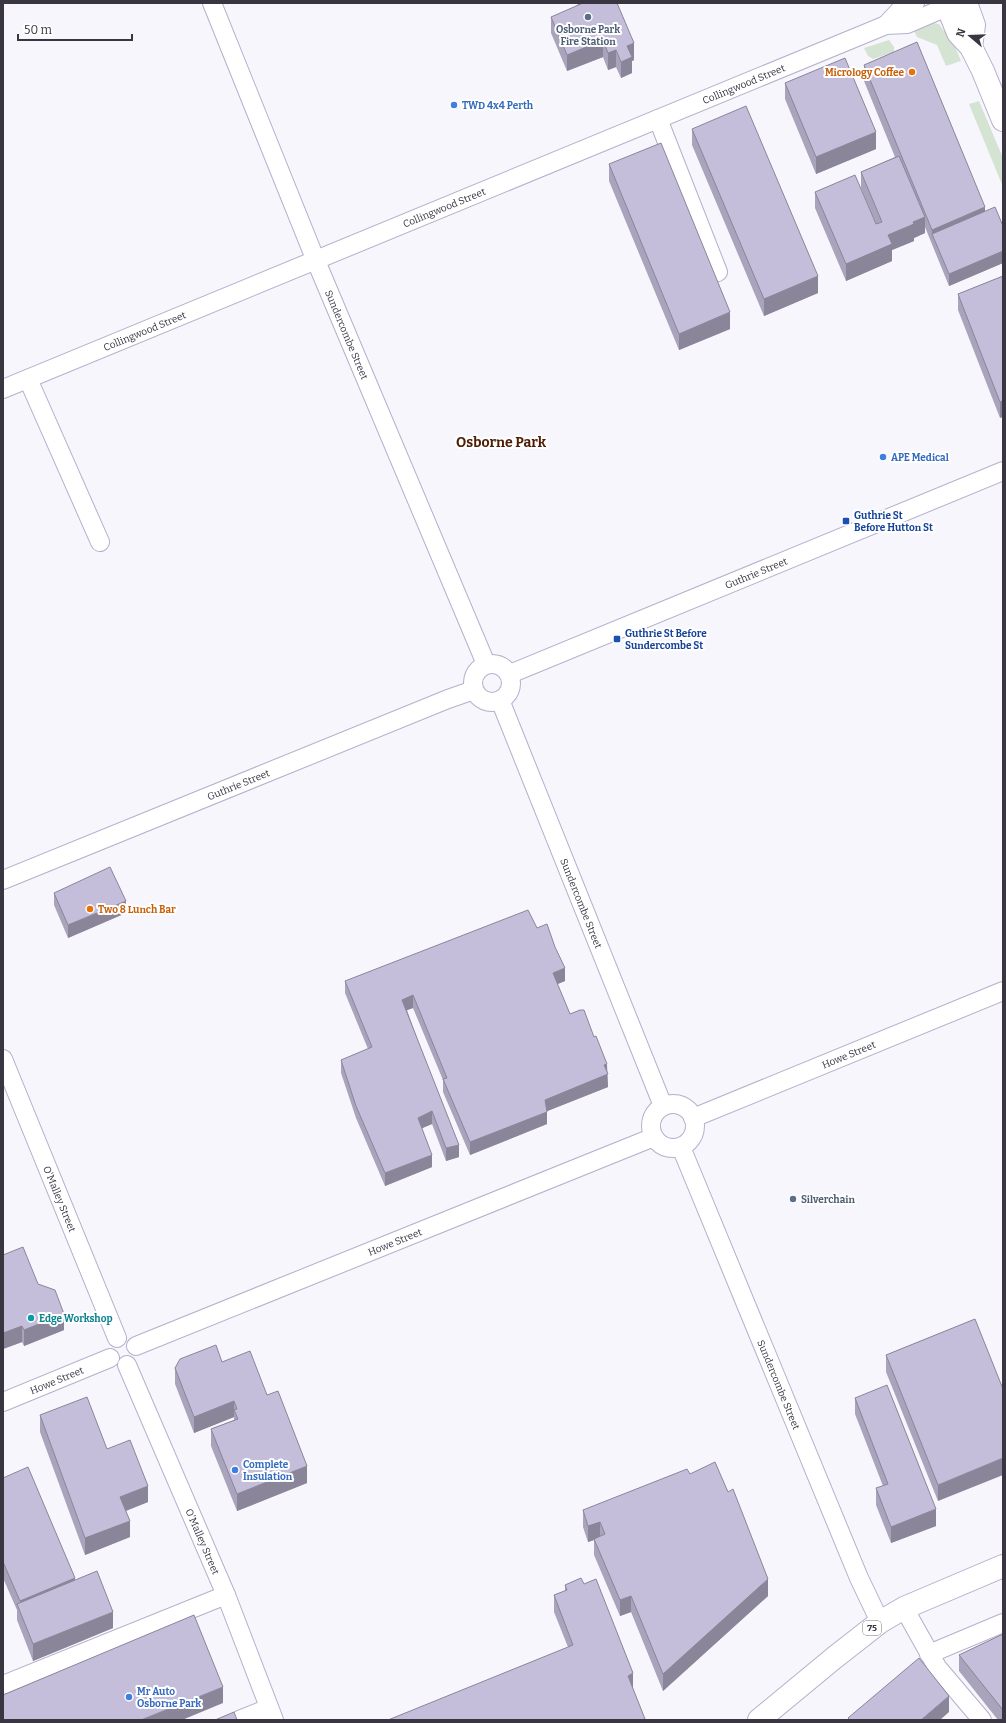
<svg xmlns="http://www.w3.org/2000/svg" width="1006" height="1723" font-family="Bitter,serif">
  <rect width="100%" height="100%" fill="#f7f6fc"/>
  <!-- green -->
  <g fill="#d5e3d3">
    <polygon points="933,23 939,24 943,30 950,35 961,61 946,66 937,45 917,37 914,31"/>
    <polygon points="889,40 894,47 894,52 873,59 868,56 864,48"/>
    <polygon points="979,101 1003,158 1003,187 969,104"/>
  </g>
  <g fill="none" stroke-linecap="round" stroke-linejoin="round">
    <!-- minor casing -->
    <g stroke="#b5afcb" stroke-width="20">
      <g id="minor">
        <path id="s1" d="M212,3L316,261L486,664"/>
        <polyline points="886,25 900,10 915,3"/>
        <polyline points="658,119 718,272"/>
        <polyline points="28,379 100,542"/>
        <path id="s2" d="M3,389L886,25L907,24L956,3"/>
        <circle cx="492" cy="683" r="19"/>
        <path id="s3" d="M510,674L1003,471"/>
        <path id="s4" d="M500,700L663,1106"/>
        <path id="s5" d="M3,880L448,699L474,690"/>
        <path id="s6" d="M3,1059L117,1338"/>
        <circle cx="673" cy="1126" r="22"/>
        <path id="s7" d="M693,1118L1003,991"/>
        <path id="s8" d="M681,1147L859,1578L880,1622"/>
        <path id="s9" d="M136,1346L654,1137"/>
        <path id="s10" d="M127,1365L226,1595L274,1720"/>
        <path id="s11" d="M3,1402L110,1358"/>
        <polyline points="904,1608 937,1667 982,1720"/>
        <polyline points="929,1654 1003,1623"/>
        <polyline points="3,1685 226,1595"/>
        <polyline points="239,1720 269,1708"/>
      </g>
    </g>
    <!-- major casing -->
    <g stroke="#b5afcb" stroke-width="24">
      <g id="major">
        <polyline points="946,3 958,33 971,47 983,71 1003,120"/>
        <polyline points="966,3 974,25 971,47"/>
        <polyline points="759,1720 834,1658 880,1622 904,1608 1003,1566"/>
      </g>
    </g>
    <!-- minor -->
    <use href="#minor" stroke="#fff" stroke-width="18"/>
    <!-- major -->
    <use href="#major" stroke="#fff" stroke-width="22"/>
  </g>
  <!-- wall -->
  <g fill="#a9a3bc">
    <polygon points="577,3 617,3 634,60 632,61 632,73 621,78 616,67 608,70 603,57 567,71 551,33 551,17 578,6"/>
    <polygon points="864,65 985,212 1003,226 1003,263 949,286 925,227 925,233 914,238 914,241 892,250 892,261 846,281 815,208 815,192 876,224 861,188 861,172 895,157 864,81"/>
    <polygon points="785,83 876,149 816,174 785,99"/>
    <polygon points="692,129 818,293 764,316 692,145"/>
    <polygon points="609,164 730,329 679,350 609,181"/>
    <polygon points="1003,276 1000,418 958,310 958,294"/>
    <polygon points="54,893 126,913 68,938 54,905"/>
    <polygon points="345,981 565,981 557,984 570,1014 607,1072 608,1087 547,1111 547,1124 470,1155 443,1092 443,1080 413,1008 407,1010 459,1157 446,1161 432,1124 422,1128 432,1167 385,1186 356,1118 341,1073 341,1060 368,1049 345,993"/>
    <polygon points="38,1284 64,1330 24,1346 22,1342 3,1349"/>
    <polygon points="975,1319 938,1501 886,1372 886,1355"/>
    <polygon points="222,1362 267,1395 307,1483 237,1511 211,1446 211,1429 234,1420 234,1417 194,1433 175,1384 175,1368"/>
    <polygon points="855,1398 936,1526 891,1543 876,1505 876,1488 883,1486 855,1414"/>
    <polygon points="40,1415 148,1502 126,1511 130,1537 85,1555 40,1432"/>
    <polygon points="690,1474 768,1596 663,1691 631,1612 620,1616 594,1555 594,1540 588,1542 583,1527 583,1510"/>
    <polygon points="3,1478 75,1580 113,1628 33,1661 17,1620 17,1610 3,1578"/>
    <polygon points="584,1584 633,1690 645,1720 568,1647 554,1612 554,1595 565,1591 565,1585"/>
    <polygon points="1003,1634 1003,1720 998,1720 959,1671 959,1655"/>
  </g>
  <!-- shaded-wall -->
  <g fill="#8a8599">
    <polygon points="603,40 603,57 567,71 567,55"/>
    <polygon points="634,43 634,60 632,61 632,73 621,78 621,62 627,46"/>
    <polygon points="616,50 616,67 608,70 608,53"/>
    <polygon points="876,132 876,149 816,174 816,157"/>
    <polygon points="985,207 985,224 932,234 932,230"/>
    <polygon points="925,217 925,233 914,238 914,241 892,250 892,261 846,281 846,264 888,235 913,222"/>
    <polygon points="1003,251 1003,263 949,286 949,274"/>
    <polygon points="818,276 818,293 764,316 764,299"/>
    <polygon points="730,312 730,329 679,350 679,334"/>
    <polygon points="1003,400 1003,417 1000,418 1000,402"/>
    <polygon points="126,901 126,913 68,938 68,925"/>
    <polygon points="565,968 565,981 553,986 553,973"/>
    <polygon points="413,995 413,1008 402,1012 402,1000"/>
    <polygon points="607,1064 608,1087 545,1112 545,1100"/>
    <polygon points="432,1111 432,1124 418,1130 418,1118"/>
    <polygon points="547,1112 547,1124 470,1155 470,1142"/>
    <polygon points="459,1145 459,1157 446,1161 446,1148"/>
    <polygon points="432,1155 432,1167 385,1186 385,1173"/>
    <polygon points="64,1314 64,1330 24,1346 24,1330"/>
    <polygon points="22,1326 22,1342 3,1349 3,1333"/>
    <polygon points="234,1401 234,1417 194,1433 194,1417"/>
    <polygon points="1003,1458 1003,1475 938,1501 938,1485"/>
    <polygon points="307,1466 307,1483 237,1511 237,1494"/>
    <polygon points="148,1486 148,1502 120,1513 120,1497"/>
    <polygon points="936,1509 936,1526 891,1543 891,1527"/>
    <polygon points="130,1521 130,1537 85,1555 85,1538"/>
    <polygon points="600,1522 600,1538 594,1539 594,1540 588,1542 588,1526"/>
    <polygon points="75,1578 75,1594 20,1612 20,1601"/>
    <polygon points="768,1579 768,1596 663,1691 663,1674"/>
    <polygon points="631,1596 631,1612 620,1616 620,1600"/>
    <polygon points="113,1612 113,1628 33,1661 33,1644"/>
    <polygon points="633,1673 633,1690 628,1676"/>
    <polygon points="223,1687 223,1703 182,1720 141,1720"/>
    <polygon points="949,1696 949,1712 940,1720 921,1720"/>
  </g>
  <!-- building -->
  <g fill="#c5bedb" stroke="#8a8599">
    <polygon points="583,3 617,3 634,43 627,46 632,57 621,62 616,50 608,53 603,40 567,55 551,17"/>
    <polygon points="917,42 985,207 932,230 864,65"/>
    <polygon points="845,58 876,132 816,157 785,83"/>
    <polygon points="746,106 818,276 764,299 692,129"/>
    <polygon points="661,143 730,312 679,334 609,164"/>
    <polygon points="899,156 925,217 913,222 914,224 888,235 892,244 846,264 815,192 855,175 876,224 882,222 861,172"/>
    <polygon points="995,207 1003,226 1003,251 949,274 932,234"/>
    <polygon points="1003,276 1003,400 1000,402 958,294"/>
    <polygon points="110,867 126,901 68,925 54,893"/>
    <polygon points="528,910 537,928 547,924 555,947 565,968 553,973 570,1014 580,1010 584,1010 594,1037 596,1036 607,1064 604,1065 608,1074 545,1100 547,1112 470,1142 443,1079 447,1078 413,995 402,1000 459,1145 446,1148 432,1111 418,1118 432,1155 385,1173 356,1106 341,1060 372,1047 345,981"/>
    <polygon points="23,1247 38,1284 55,1290 64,1314 24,1330 22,1326 3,1333 3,1255"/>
    <polygon points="975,1319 1003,1389 1003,1458 938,1485 886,1355"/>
    <polygon points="216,1345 222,1362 250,1351 267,1395 278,1391 307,1466 237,1494 211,1429 238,1419 234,1410 237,1409 234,1401 194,1417 175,1368 180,1359"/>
    <polygon points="887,1385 936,1509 891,1527 876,1488 888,1484 855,1398"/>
    <polygon points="87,1397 107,1449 130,1440 148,1486 120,1497 130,1521 85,1538 40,1415"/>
    <polygon points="715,1462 728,1492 733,1489 768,1579 663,1674 631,1596 620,1600 594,1539 605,1534 600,1522 588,1526 583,1510 687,1469 690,1474"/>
    <polygon points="28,1467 75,1578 20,1601 3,1562 3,1478"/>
    <polygon points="97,1571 113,1612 33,1644 17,1604"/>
    <polygon points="581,1578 584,1584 596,1579 633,1673 628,1676 645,1719 644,1720 388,1720 573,1645 554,1595 567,1590 565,1585"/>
    <polygon points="194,1615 223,1687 141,1720 3,1720 3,1695"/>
    <polygon points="1003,1634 1003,1710 959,1655"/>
    <polygon points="919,1658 949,1696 921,1720 850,1720 848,1718"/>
    <polygon points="234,1712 237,1720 215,1720"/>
  </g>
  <!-- markers -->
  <g fill="#5c6f8a" stroke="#fff" stroke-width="1.5">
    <circle cx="588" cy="17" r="4"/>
    <circle cx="793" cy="1199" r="4"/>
  </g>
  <g fill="#e8710a" stroke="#fff" stroke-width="1.5">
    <circle cx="912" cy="72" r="4"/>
    <circle cx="90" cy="909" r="4"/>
  </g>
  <g fill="#3f7fe0" stroke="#fff" stroke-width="1.5">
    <circle cx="454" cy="105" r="4"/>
    <circle cx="883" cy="457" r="4"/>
    <circle cx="235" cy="1470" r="4"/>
    <circle cx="129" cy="1697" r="4"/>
  </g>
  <g fill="#1a4fb4" stroke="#fff" stroke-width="1.5">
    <rect x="842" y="517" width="8" height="8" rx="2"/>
    <rect x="613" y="635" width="8" height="8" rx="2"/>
  </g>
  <circle fill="#0f9aa8" stroke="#fff" stroke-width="1.5" cx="31" cy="1318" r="4"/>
  <g text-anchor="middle" stroke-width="4" stroke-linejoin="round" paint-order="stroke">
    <!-- shield labels -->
    <rect fill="#fff" stroke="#74727b" stroke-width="1" x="863" y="1621" width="18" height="14" rx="3"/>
    <g font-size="9" font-weight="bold" fill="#393642">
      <text x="872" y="1631">75</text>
    </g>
    <!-- service labels -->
    <g font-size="10" font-weight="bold" fill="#4e5e75" stroke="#fff">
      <text x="588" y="33">Osborne Park<tspan x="588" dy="12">Fire Station</tspan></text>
      <text x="801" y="1203" text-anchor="start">Silverchain</text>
    </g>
    <!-- food labels -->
    <g font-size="10" font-weight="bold" fill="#c56008" stroke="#fff" text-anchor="end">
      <text x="904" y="76">Micrology Coffee</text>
      <text x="98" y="913" text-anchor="start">Two 8 Lunch Bar</text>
    </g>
    <!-- street labels -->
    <g font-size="10" fill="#393642" stroke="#fff">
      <text dy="4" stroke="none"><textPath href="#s2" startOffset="801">Collingwood Street</textPath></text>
      <text dy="4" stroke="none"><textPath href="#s2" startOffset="477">Collingwood Street</textPath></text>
      <text dy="4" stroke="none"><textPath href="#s2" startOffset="153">Collingwood Street</textPath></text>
      <text dy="4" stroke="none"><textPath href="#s1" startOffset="358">Sundercombe Street</textPath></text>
      <text dy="4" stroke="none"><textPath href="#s3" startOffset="266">Guthrie Street</textPath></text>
      <text dy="4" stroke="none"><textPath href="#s5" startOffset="254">Guthrie Street</textPath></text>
      <text dy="4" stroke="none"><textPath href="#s4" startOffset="219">Sundercombe Street</textPath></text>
      <text dy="4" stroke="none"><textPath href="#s7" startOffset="168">Howe Street</textPath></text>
      <text dy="4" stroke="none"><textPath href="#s6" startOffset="151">O'Malley Street</textPath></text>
      <text dy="4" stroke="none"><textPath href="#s9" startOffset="279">Howe Street</textPath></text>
      <text dy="4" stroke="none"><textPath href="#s11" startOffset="58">Howe Street</textPath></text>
      <text dy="4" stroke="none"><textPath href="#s8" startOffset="257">Sundercombe Street</textPath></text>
      <text dy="4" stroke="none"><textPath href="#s10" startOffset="192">O'Malley Street</textPath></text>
    </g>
    <!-- shop labels -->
    <g font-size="10" font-weight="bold" fill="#366cbe" stroke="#fff" text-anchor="start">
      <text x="462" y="109">TWD 4x4 Perth</text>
      <text x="891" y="461">APE Medical</text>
      <text x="243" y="1468">Complete<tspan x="243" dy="12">Insulation</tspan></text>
      <text x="137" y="1695">Mr Auto<tspan x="137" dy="12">Osborne Park</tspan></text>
    </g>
    <!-- transit labels -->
    <g font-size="10" font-weight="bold" fill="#164399" stroke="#fff" text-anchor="start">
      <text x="854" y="519">Guthrie St<tspan x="854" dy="12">Before Hutton St</tspan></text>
      <text x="625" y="637">Guthrie St Before<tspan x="625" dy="12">Sundercombe St</tspan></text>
    </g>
    <!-- culture labels -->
    <g font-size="10" font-weight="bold" fill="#0d838f" stroke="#fff" text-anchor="start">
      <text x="39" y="1322">Edge Workshop</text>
    </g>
    <!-- district labels -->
    <g font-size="14" font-weight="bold" fill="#4d1e05" stroke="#fff">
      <text x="501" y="447">Osborne Park</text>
    </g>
  </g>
  <!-- border -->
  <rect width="1006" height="1723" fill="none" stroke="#393642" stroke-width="8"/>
  <!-- north arrow -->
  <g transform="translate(970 36) rotate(289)" stroke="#ffffff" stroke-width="3" paint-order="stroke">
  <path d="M0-3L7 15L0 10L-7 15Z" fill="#393642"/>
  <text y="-6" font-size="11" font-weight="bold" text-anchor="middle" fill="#393642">N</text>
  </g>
  <!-- scale -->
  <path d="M18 34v6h114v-6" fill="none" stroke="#393642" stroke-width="2"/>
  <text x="24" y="34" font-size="12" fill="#393642" stroke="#ffffff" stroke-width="3" paint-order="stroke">50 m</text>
</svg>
